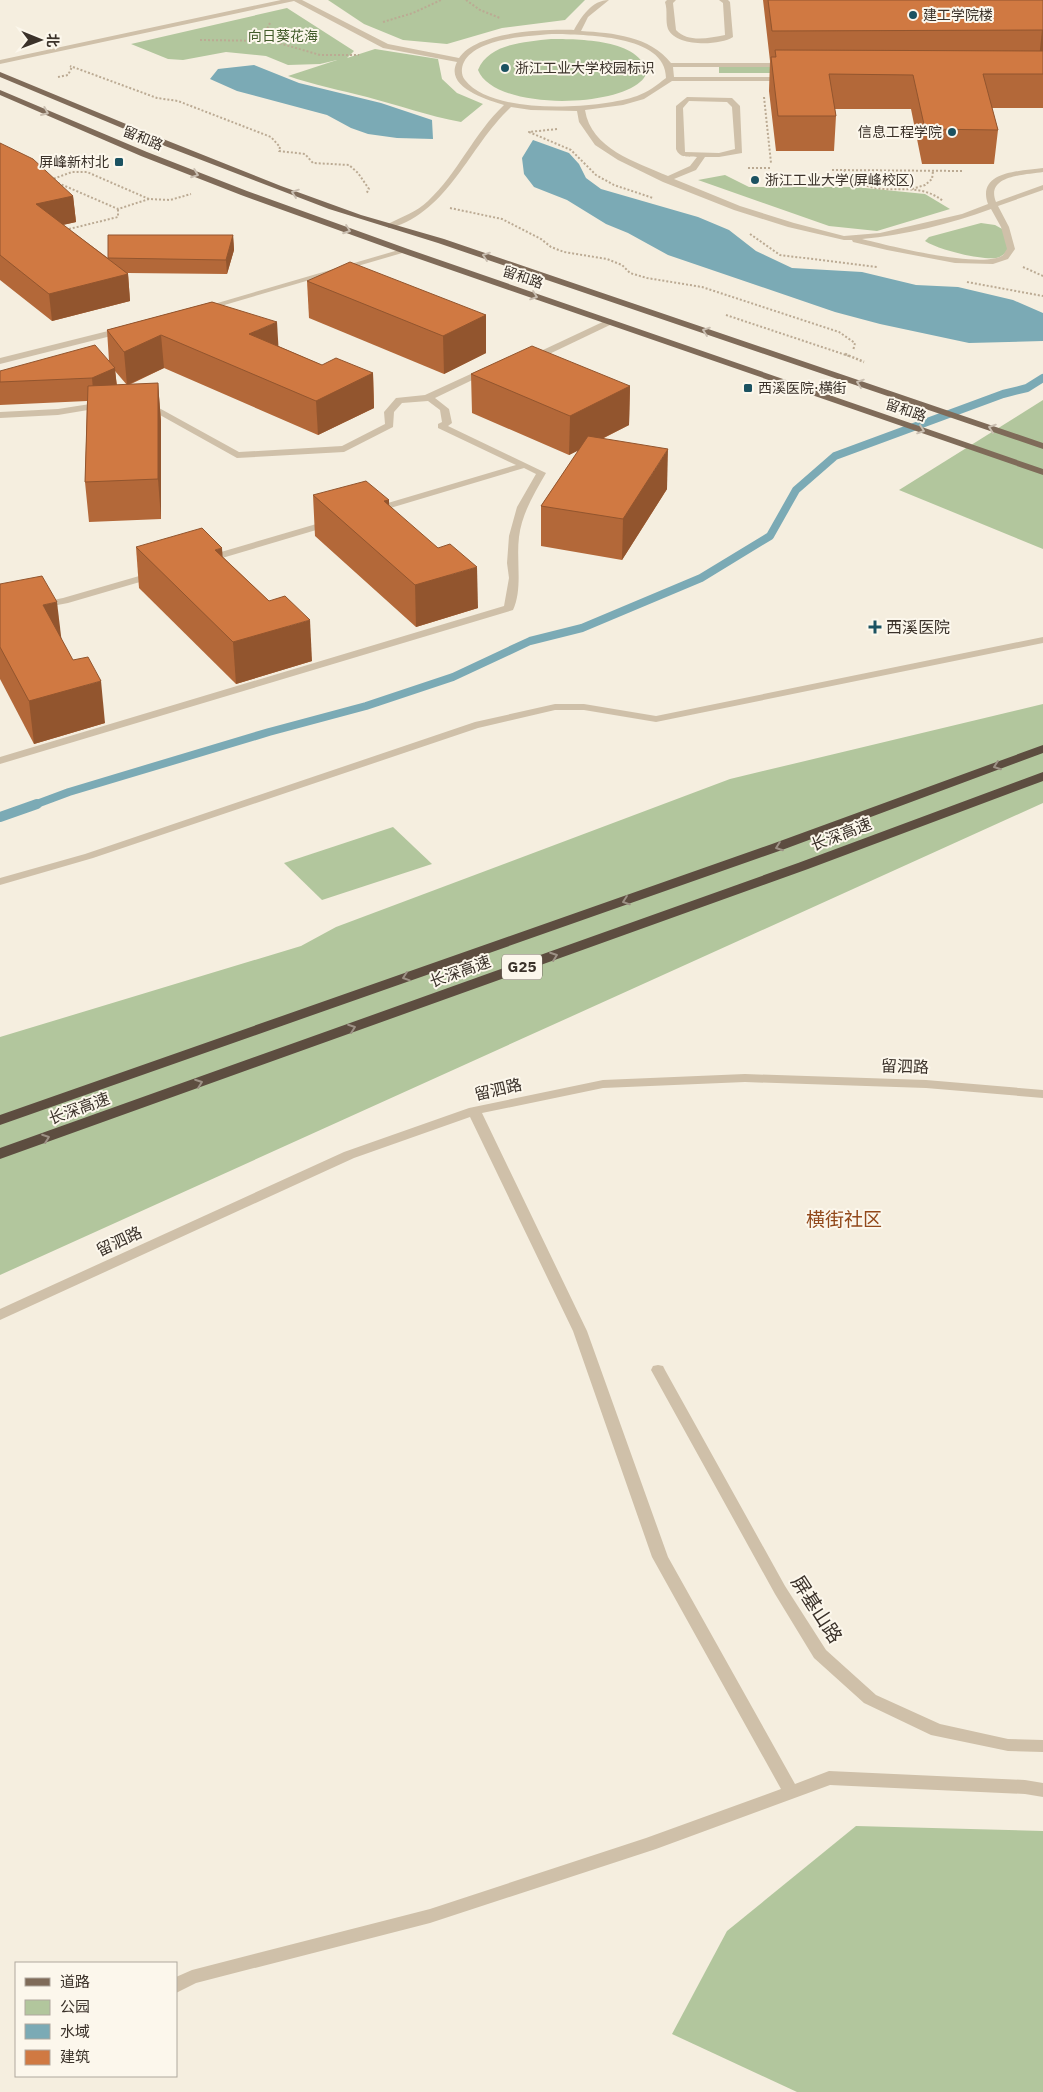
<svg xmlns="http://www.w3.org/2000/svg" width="1043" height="2092" font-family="'IBM Plex Sans','Noto Sans SC',sans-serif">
  <rect width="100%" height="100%" fill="#f5eedf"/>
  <!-- green -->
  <g fill="#b2c69d">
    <polygon points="328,0 585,0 565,20 502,28 447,44 403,40 364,24"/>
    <path d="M287,8L354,51L347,58L375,49L438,59L442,79L457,93L483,104L461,122C428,116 398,105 367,97C340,90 314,85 288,76L337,60L320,64L288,65L266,56L226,52L183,60L168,59L131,44Z"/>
    <path d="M551,39C578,39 641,39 647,73C645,76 643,80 640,82C611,108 494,110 478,70C489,43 526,42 551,39Z"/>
    <polygon points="719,66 775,67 775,73 719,73"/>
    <polygon points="725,175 749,187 855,187 925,194 950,209 877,231 829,226 698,180"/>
    <path d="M981,223L995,225L1004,230L1009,249C1005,253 1002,257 996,258C980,260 939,250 925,241L929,237Z"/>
    <polygon points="1043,400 1043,549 899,490"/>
    <polygon points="1043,704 1043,803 0,1275 0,1037 301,946 336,927 730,779"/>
    <polygon points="393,827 432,864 322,900 284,863"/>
    <polygon points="856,1826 1043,1831 1043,2092 797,2092 672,2034 727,1931"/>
  </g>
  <!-- water -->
  <g fill="#7baab5">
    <polygon points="254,65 299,83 381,103 432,120 433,139 397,138 368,134 351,128 327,115 237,91 210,79 218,69"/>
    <polygon points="533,140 569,153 579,164 586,178 601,189 698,217 729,230 756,251 792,268 862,272 916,285 958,287 1013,300 1043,313 1043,341 969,343 880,324 835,312 668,255 628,233 606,224 567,200 534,187 524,174 522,158"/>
  </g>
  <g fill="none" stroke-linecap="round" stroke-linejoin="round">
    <!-- stream-far1 -->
    <polyline stroke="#7baab5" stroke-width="8" points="34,805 69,792 269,732 366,706 453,677 530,641 582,628 701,578 770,536 796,490 835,456 1003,394 1027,388 1043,378"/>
    <!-- stream -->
    <polyline stroke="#7baab5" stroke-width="10" points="0,817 37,804"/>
    <!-- path-far1 -->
    <g stroke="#bbaa93" stroke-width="2" stroke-dasharray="2 2" stroke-linecap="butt">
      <polyline points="466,0 480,10 500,18"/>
      <polyline points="383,22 413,13 441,0"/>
      <polyline points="270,23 267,29 278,32 281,36 272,41"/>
      <polyline points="200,40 272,41 320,55 359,55"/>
      <polyline points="73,67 157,98 178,101 271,137 280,147 279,151 305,154 313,163 349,165 358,173 369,189 366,194"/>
      <polyline points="58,77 68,75 72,67 70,66"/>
      <polyline points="764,97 771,163"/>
      <polyline points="557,129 529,132 571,150 596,175 614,185 653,198"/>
      <polyline points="748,168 770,168"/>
      <polyline points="832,170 964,171"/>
      <path d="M844,170C876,206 910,175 943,201"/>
      <polyline points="50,180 72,172 87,172 149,199"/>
      <polyline points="58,183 118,209 149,199 170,200 191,194"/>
      <polyline points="912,189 925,185 932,179 933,171"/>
      <polyline points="450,208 502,219 541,239 551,247 564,252 607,259 622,265 630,273 647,278 702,287 839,332 855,343 853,351"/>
      <polyline points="65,230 118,217 118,209"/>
      <polyline points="750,234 780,255 877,267"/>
      <polyline points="1023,267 1043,276"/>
      <polyline points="967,282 1043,296"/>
      <polyline points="726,315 849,356"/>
    </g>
    <!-- path -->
    <polyline stroke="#bbaa93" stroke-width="2.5" stroke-dasharray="2 2" stroke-linecap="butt" points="845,354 864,362"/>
    <!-- minor -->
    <g fill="#cfc0a9" fill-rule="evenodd">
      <path d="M281,0H302L388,44L459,58C477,31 545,29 574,30C581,17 592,0 609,0L588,17L581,31C613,33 650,36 671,63H789V67H673L674,77H786L790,79L786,81H672L644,99L623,105L585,110C591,149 636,162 668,176L690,166L697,157C688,156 680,159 676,149V106L687,97L732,98L740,106L742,153L719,157H705L696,170L674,179L740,206L794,223L844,236L880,233L962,214L988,204C976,171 1021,171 1043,168V172C1025,175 985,175 996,202L1043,185V190L998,206L1009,227L1015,249L1008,259L993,264L955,263L887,250L853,242L852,240H844L788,227L734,210L663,182L618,160L595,145L579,122L577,111L531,110L511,107C469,146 450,210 391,228H388V224C401,217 417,212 428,201C458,173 474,133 504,105C487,100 444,87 457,62L383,48L294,1L0,64V60ZM552,34C584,35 666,34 666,78C657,85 648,92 637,96C599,109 492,116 465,80C461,75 461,68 464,62C477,38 528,36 552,34ZM689,101L727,102L732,107L735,149L719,153L685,152L683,108ZM991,209L1001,227L1007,249C1006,250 1004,254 1003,255C984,270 886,245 862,239C905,235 950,224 991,209Z"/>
      <path d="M667,0H676L673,3L676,30C688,43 709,38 725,35L723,3L719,0H728L730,2L733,37C719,46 676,47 668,29C665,20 668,11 665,2Z"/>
      <polygon points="402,249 409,251 204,311 197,309"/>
      <polygon points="609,319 612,320 612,324 543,357 532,360 528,357"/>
      <polygon points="124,327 127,328 127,332 0,364 0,358"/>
      <path d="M486,367L489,368V372L435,398L449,409L452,423L448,426L546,473C534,494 522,513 519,537C516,561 523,588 513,610L0,764V757L504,606L509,578L507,563L509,536L517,507L536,474L524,468L377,512L374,513L369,510L371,508L516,465L438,428V424L442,422L440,410L428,401L402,403L394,412L393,427L344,452L237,458L142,405L147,402L150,403L239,452L342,446L385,424L384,412L396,398L425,395Z"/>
      <polygon points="103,402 108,405 106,407 58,415 0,418 0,412 58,409"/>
      <polygon points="330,520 335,523 333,525 212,561 208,562 203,559 204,557"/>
      <polygon points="153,572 158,575 157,577 68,603 42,608 37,605 38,603 63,598"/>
      <polygon points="1043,637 1043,643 656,722 584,710 555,710 478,728 93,858 0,885 0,878 85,854 475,722 555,704 584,704 656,716"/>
      <polygon points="745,1074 926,1080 1043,1090 1043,1098 926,1088 745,1082 603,1088 482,1113 587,1331 668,1557 795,1784 829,1771 1025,1780 1043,1783 1043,1797 1025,1794 830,1785 656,1849 430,1923 196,1983 176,1993 176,1977 192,1970 430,1909 646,1838 781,1789 652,1557 573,1331 470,1117 354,1158 0,1320 0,1309 344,1152 469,1108 603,1080"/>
      <polygon points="658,1365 663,1366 665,1370 785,1586 826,1650 876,1695 940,1724 1008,1739 1043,1740 1043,1752 1008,1751 931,1735 864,1703 814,1658 775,1594 651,1370 653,1366"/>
    </g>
    <!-- major -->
    <g fill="#7f6b59" fill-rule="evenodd">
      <polygon points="0,72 143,131 281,186 361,215 444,239 1043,443 1043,449 438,243 329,209 165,146 0,77"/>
      <polygon points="0,90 147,152 247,191 408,249 1043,469 1043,475 402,253 241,195 141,156 0,95"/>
    </g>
    <!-- highway -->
    <g fill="#5d4d40" fill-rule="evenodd">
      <polygon points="1043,745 1043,753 782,850 0,1125 0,1115 772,844"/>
      <polygon points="1043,772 1043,781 808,869 0,1159 0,1148 798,863"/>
    </g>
  </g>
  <!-- wall -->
  <g fill="#b36839" fill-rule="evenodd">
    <polygon points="763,0 1043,0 1043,108 992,108 998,130 994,164 922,164 911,109 835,109 836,116 834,151 776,151 769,91 770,61"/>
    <polygon points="0,143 73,196 76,222 63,225 108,258 233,235 234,250 227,274 128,273 130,301 52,321 0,280"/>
    <polygon points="307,281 486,315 486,353 444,374 309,318"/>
    <path d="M212,302L278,346L322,365L373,373L374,408L318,435L164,368L129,385L158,383L161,422V519L89,522L85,482L87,401L0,405V371L109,361L107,330ZM115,371L127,385H117Z"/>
    <polygon points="471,374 630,386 629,425 602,439 667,489 622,560 541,546 541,506 579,450 569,455 472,413"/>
    <polygon points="313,495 389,500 389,505 478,608 416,627 315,536"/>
    <polygon points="136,547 223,557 269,601 312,661 236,684 139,588"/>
    <polygon points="0,584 61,638 105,723 34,744 0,679"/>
  </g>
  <!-- shaded-wall -->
  <g fill="#92552e">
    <polygon points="1042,30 1043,30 1043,58 1039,59"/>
    <polygon points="73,196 76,222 39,230 36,204"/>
    <polygon points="233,235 234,250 227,274 226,260"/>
    <polygon points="128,274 130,301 52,321 49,294"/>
    <polygon points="486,315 486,353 444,374 443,336"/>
    <polygon points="277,322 279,356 249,334"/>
    <polygon points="161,335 164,368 127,385 124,352"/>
    <polygon points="115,368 117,390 94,401 92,378"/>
    <polygon points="373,373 374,408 318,435 316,401"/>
    <polygon points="158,383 161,422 161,519 158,479"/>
    <polygon points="630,386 629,425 569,455 570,416"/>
    <polygon points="668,449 667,489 622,560 623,519"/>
    <polygon points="389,500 390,540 384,501"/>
    <polygon points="222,548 225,589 215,550"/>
    <polygon points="477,567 478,608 416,627 415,585"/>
    <polygon points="57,602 62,644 43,605"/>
    <polygon points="310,620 312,661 236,684 233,642"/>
    <polygon points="101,681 105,723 34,744 29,701"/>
  </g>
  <!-- building -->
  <g fill="#d07942" stroke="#92552e">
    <polygon points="768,0 1043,0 1043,30 772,31"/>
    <polygon points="775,50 1043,51 1043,74 983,74 998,130 925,129 913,75 829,74 836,116 778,116 771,57 776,57"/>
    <polygon points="0,143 33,159 73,196 36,204 128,274 49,294 0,255"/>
    <polygon points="108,235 233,235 226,260 108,258"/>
    <polygon points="350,262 486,315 443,336 307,281"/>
    <polygon points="212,302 277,322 249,334 322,365 336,358 373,373 316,401 161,335 124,352 107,330"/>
    <polygon points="95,345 115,368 92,378 0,382 0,371"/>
    <polygon points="532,346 630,386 570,416 471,374"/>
    <polygon points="158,383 158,479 85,482 88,386"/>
    <polygon points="588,436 668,449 623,519 541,506"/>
    <polygon points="366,481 389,500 384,501 438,548 450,544 477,567 415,585 313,495"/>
    <polygon points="202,528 222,548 215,550 269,601 285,596 310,620 233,642 136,547"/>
    <polygon points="42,576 57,602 43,605 73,660 88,657 101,681 29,701 0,647 0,584"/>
  </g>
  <!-- one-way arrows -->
  <defs><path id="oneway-chevron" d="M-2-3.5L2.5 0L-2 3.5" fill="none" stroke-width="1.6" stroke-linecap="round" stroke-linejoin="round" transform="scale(1.25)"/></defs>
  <g stroke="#cabfb1">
    <use href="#oneway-chevron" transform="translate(45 112) rotate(23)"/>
    <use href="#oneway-chevron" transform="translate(195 174) rotate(21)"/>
    <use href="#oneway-chevron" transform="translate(295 193) rotate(-161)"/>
    <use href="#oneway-chevron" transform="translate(347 230) rotate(20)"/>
    <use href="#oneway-chevron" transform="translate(486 256) rotate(-161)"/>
    <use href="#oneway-chevron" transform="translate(534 296) rotate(19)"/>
    <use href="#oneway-chevron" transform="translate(706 331) rotate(-161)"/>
    <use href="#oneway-chevron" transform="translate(860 383) rotate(-161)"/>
    <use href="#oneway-chevron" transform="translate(992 428) rotate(-161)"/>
    <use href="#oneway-chevron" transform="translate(921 430) rotate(19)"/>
  </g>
  <g stroke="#9d9185">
    <use href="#oneway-chevron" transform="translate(997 766) rotate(160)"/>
    <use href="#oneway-chevron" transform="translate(779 847) rotate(160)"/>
    <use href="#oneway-chevron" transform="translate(626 901) rotate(161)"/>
    <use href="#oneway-chevron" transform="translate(554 956) rotate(-20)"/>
    <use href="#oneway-chevron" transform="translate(406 977) rotate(161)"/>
    <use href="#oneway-chevron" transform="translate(352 1028) rotate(-20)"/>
    <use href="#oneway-chevron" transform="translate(199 1083) rotate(-20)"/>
    <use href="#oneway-chevron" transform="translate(46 1138) rotate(-20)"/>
  </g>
  <!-- markers -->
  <g fill="#1b5261" stroke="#fcf7ec" stroke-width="2">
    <circle cx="913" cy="15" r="5"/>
    <circle cx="505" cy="68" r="5"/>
    <circle cx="952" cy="132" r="5"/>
    <rect x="114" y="157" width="10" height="10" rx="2.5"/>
    <circle cx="755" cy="180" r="5"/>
    <rect x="743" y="383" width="10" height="10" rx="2.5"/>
    <path d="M872.5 619.5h5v5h5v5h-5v5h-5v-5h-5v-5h5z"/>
  </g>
  <g text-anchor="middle" stroke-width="4" stroke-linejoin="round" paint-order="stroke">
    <!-- far-poi labels -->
    <g font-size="14" fill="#3b322a" stroke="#fcf7ec" text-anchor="start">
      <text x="923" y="20">建工学院楼</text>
      <text x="515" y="73">浙江工业大学校园标识</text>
      <text x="942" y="137" text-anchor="end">信息工程学院</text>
      <text x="109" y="167" text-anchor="end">屏峰新村北</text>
      <text x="765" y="185">浙江工业大学(屏峰校区)</text>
      <text x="758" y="393">西溪医院·横街</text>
    </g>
    <!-- far-park labels -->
    <g font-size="14" fill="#435c2b" stroke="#fcf7ec">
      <text x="283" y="41">向日葵花海</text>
    </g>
    <!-- far-street labels -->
    <g font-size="14" fill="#3b322a" stroke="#fcf7ec">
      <text transform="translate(143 138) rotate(22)" y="5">留和路</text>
      <text transform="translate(523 277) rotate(19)" y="5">留和路</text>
      <text transform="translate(906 410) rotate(19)" y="5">留和路</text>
    </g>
    <!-- shield labels -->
    <rect fill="#fcf7ec" stroke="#756d64" stroke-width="1" x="502" y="954.5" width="40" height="25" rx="4"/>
    <g font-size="15" font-weight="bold" fill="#3b322a">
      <text x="522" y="972">G25</text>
    </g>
    <!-- poi labels -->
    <g font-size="16" fill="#3b322a" stroke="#fcf7ec" text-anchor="start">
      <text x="886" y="633">西溪医院</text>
    </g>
    <!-- street labels -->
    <g font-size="16" fill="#3b322a" stroke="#fcf7ec">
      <text transform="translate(841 834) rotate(-21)" y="6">长深高速</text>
      <text transform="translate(460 971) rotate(-20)" y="6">长深高速</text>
      <text transform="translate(905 1066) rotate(2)" y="6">留泗路</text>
      <text transform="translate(498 1089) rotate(-13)" y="6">留泗路</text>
      <text transform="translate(79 1108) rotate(-20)" y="6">长深高速</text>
      <text transform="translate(119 1241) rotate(-25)" y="6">留泗路</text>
    </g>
    <!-- quarter labels -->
    <g font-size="19" fill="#92491b" stroke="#fcf7ec">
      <text x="844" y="1226">横街社区</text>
    </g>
    <!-- near-street labels -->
    <g font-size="19" fill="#3b322a" stroke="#fcf7ec">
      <text transform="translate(817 1609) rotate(57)" y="7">屏基山路</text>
    </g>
  </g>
  <!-- legend -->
  <rect x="15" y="1962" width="162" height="115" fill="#fcf7ec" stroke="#afa89e"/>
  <rect x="25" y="1978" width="25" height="8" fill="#7f6b59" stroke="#afa89e"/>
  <text x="60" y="1987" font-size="15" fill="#3b322a">道路</text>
  <rect x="25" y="2000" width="25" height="15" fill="#b2c69d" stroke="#afa89e"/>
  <text x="60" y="2012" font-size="15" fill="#3b322a">公园</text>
  <rect x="25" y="2024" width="25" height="15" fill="#7baab5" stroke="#afa89e"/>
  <text x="60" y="2037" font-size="15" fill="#3b322a">水域</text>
  <rect x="25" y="2050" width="25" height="15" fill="#d07942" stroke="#afa89e"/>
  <text x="60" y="2062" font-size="15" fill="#3b322a">建筑</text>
  <!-- north arrow -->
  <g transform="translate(40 40) rotate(91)" stroke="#fcf7ec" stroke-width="4" paint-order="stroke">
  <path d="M0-4L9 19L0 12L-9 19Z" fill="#3b322a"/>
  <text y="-8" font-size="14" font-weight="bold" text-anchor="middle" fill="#3b322a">北</text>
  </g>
</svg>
